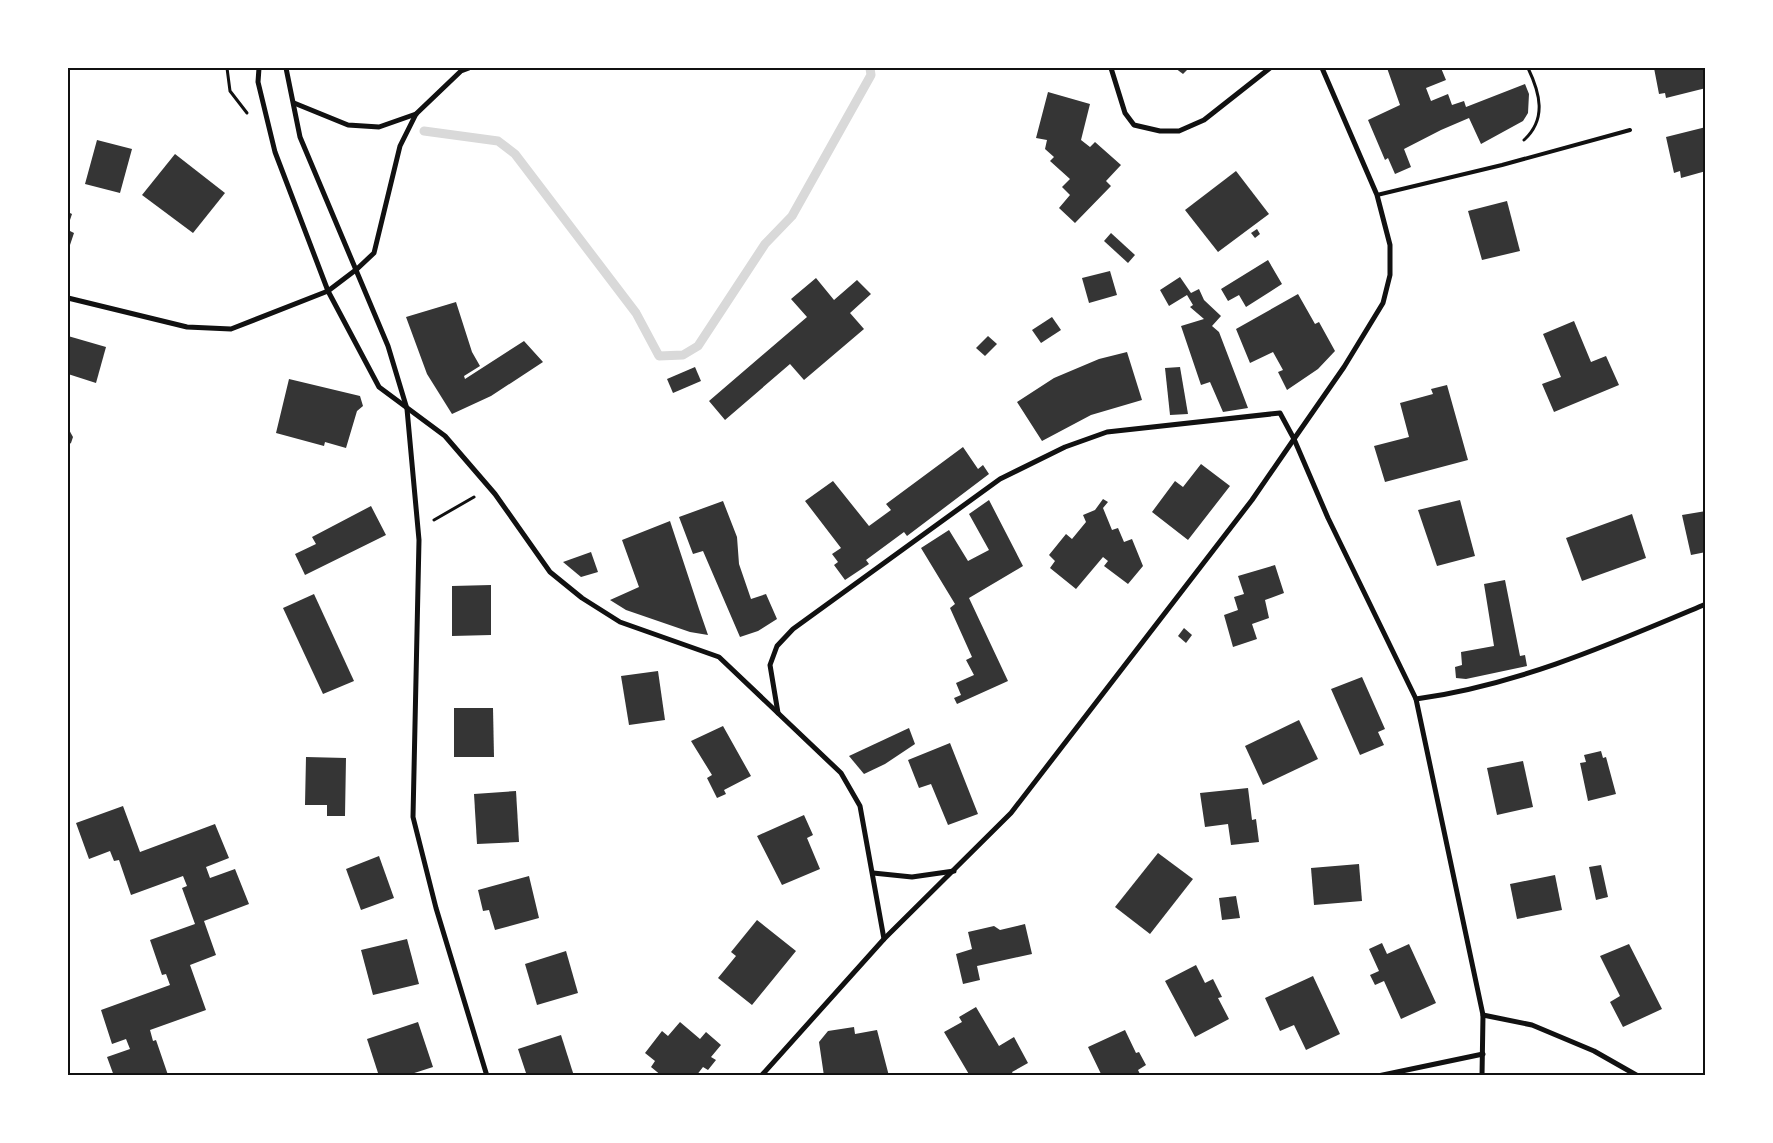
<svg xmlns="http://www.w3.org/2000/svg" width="1773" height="1143" font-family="Rubik,sans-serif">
  <rect width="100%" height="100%" fill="#fff"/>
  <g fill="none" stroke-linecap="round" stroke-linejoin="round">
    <!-- stream -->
    <polyline stroke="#d9d9d9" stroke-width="9" points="424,131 498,141 515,154 636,313 659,356 683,355 698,346 765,244 792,216 871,75 870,68"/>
  </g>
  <!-- building -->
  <g fill="#353535">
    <polygon points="1175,68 1189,68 1183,74"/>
    <polygon points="1387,68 1441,68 1446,80 1426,88 1431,101 1448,94 1452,105 1464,101 1466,107 1525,84 1529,94 1528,113 1523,121 1481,144 1469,118 1441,130 1404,149 1411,167 1395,174 1388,158 1385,160 1368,120 1400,105"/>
    <polygon points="1654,68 1704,68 1706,88 1666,98 1665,93 1659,94"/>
    <polygon points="1048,92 1090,104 1081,140 1090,147 1095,142 1121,165 1106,181 1111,186 1075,223 1059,208 1070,195 1062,187 1070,179 1050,161 1054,157 1045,149 1047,140 1036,138"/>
    <polygon points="1706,127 1706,171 1681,178 1680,171 1674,173 1666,137"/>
    <polygon points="97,140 132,149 120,193 85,184"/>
    <polygon points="175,154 225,193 193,233 142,195"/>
    <polygon points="1236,171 1269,214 1218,252 1185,210"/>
    <polygon points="1507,201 1520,251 1482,260 1468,211"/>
    <polygon points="68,212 72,214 68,226"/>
    <polygon points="1257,229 1260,234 1255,238 1251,233"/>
    <polygon points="68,230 74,233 70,245 68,245"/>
    <polygon points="1111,233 1135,255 1128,263 1104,241"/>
    <polygon points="1268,260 1282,284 1246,307 1239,295 1228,301 1221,289"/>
    <polygon points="1110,271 1117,295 1089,303 1082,278"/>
    <polygon points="1180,277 1191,293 1199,289 1204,300 1221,316 1212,326 1219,332 1248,408 1223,412 1210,382 1201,385 1181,326 1204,319 1190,307 1193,305 1187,295 1169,306 1160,290"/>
    <polygon points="816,278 834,300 857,280 871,294 850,313 864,329 804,380 790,364 725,420 709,401 807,317 791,299"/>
    <polygon points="1298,294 1315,324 1319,322 1335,351 1318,369 1287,390 1278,372 1283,370 1273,352 1250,363 1236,329"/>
    <polygon points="456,302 472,352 480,366 464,376 465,379 524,341 543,362 491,396 452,414 427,374 406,317"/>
    <polygon points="1052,317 1061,330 1041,343 1032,330"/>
    <polygon points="1574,321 1591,362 1606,356 1619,385 1554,412 1542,384 1561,377 1543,334"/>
    <polygon points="68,336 106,347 96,383 68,374"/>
    <polygon points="988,336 997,344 985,356 976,348"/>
    <polygon points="1127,352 1142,400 1091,415 1042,441 1017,402 1054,378 1099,359"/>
    <polygon points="695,367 701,381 673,393 667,379"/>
    <polygon points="1180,367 1188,414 1170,415 1165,368"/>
    <polygon points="289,379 360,396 363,406 357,411 346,448 325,442 324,446 276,433"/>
    <polygon points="1447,385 1468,460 1385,482 1374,446 1409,437 1400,403 1433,394 1431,389"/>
    <polygon points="68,428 73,437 71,443 68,445"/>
    <polygon points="963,447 978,469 983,465 989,474 907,536 904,532 866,560 869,564 845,580 834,565 838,562 832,554 841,548 805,501 833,481 869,526 891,510 886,504"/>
    <polygon points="1201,464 1230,486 1188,540 1152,512 1175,481 1183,487"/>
    <polygon points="1103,499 1108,502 1103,508 1112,530 1118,528 1124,542 1132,539 1143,566 1128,584 1104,566 1108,561 1103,557 1076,589 1050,568 1055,561 1049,555 1066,534 1072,539 1086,522 1083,515 1095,510"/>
    <polygon points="989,500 1023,566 969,598 1008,681 957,704 954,698 961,695 956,683 974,675 966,660 972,657 950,608 955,604 921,548 949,530 968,561 989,550 969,514"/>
    <polygon points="1460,500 1475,556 1437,566 1418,510"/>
    <polygon points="723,501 737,537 739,564 751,599 766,594 777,619 758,631 740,637 703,551 693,554 679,517"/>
    <polygon points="371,506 386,535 305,575 295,554 316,544 312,537"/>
    <polygon points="1706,511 1706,552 1691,555 1682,515"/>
    <polygon points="1632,514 1646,558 1582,581 1566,538"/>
    <polygon points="670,521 699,609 708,635 690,632 626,610 610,600 639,587 622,540"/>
    <polygon points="591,552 598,572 581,577 563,562"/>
    <polygon points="1275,565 1284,593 1265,600 1269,618 1252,624 1257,639 1233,647 1224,615 1238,610 1234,597 1244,594 1238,576"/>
    <polygon points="1505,580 1520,656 1525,655 1527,666 1466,679 1456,678 1455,667 1462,665 1461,652 1494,646 1484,584"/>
    <polygon points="491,585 491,635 452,636 452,586"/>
    <polygon points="314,594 354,681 323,694 283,608"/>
    <polygon points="1184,628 1192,635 1186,643 1178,636"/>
    <polygon points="658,671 665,720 629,725 621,676"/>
    <polygon points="1362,677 1385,729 1378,732 1384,745 1360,755 1331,689"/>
    <polygon points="454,708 493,708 494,757 454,757"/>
    <polygon points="1299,720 1318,759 1263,785 1245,746"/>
    <polygon points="723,726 751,776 724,790 726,794 717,798 707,778 712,775 691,741"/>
    <polygon points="909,728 915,744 885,764 864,774 849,756"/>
    <polygon points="950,743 978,814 948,825 931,784 919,788 908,760"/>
    <polygon points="1601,751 1603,758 1606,757 1616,794 1588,801 1580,763 1586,762 1584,755"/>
    <polygon points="306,757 346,758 345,816 327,816 327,805 305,805"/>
    <polygon points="1523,761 1533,807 1497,815 1487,768"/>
    <polygon points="1248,788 1252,820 1256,819 1259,842 1231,845 1228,824 1205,827 1200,793"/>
    <polygon points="516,791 519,842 477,844 474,794"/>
    <polygon points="123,806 140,852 215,824 229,858 206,867 210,878 235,869 249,904 204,921 216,955 190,965 206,1010 150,1030 153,1041 156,1040 168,1075 166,1076 114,1076 107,1057 130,1049 126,1039 112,1044 101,1010 170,985 166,974 162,975 150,940 195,924 182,888 187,886 183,876 131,895 119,860 114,861 110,851 89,859 76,823"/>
    <polygon points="804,815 813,835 807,838 820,869 782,885 757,836"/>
    <polygon points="1158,853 1193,879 1150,934 1115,907"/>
    <polygon points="379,856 394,898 361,910 346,869"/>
    <polygon points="1359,864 1362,901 1314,905 1311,868"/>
    <polygon points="1601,865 1608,897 1596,900 1589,867"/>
    <polygon points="1555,875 1562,910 1517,919 1510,884"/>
    <polygon points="529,876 539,918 495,930 489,910 483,911 478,890"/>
    <polygon points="1236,896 1240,918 1222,920 1219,898"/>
    <polygon points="757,920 796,951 752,1005 718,978 736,956 731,952"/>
    <polygon points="1025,924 1032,954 977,966 980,980 963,984 956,954 972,949 968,932 994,926 1000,930"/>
    <polygon points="407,939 419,984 373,995 361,950"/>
    <polygon points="1382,943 1387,954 1409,944 1436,1003 1401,1019 1384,981 1375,985 1370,975 1379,971 1369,949"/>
    <polygon points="1629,944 1662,1009 1623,1027 1610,1002 1620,996 1600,956"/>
    <polygon points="566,951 578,993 537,1005 525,964"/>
    <polygon points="1196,965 1205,983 1213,979 1222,997 1218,998 1229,1019 1195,1037 1165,981"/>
    <polygon points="1313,976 1340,1034 1306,1050 1294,1025 1280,1031 1265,998"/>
    <polygon points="976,1007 999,1046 1014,1037 1028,1063 1012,1072 1014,1076 970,1076 944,1032 962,1022 959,1017"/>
    <polygon points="418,1022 433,1067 405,1076 379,1076 367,1039"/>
    <polygon points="680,1022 700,1039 706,1032 721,1045 711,1057 716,1060 708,1070 703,1067 696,1076 662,1076 651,1067 655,1061 645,1053 662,1031 668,1036"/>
    <polygon points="854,1027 855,1034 877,1030 889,1076 824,1076 819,1042 828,1031"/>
    <polygon points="1125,1030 1136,1053 1139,1052 1146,1065 1138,1070 1141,1076 1102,1076 1088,1047"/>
    <polygon points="561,1035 574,1076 527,1076 518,1049"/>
  </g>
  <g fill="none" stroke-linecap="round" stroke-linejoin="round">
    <!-- path -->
    <g stroke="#111" stroke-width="3">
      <polyline points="227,68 230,91 247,113"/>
      <path d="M1524,140C1547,119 1540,93 1528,68"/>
      <polyline points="434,520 474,497"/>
    </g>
    <!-- service -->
    <polyline stroke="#111" stroke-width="4" points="1377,195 1502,165 1630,130"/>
    <!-- minor -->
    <g stroke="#111" stroke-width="5">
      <polyline points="259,68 258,82 275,152 328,291 379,387 445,436 495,494 550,572 582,598 620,622 719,657 841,773 860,806 884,939 761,1076"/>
      <polyline points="286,68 300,137 388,346 407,409 419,540 413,817 436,908 487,1076"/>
      <polyline points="1111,68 1125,113 1134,125 1160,131 1179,131 1204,120 1270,68"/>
      <polyline points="294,103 348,125 379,127 416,114"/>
      <polyline points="68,298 187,327 231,329 328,291 357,269 374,253 400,146 416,114 461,71 469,68"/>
      <path d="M1294,439L1328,518L1416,699C1518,685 1611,644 1706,604"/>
      <polyline points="1416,699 1483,1015 1482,1076"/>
      <polyline points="778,713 770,665 777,646 793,629 1000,479 1065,447 1107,432 1280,413 1294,439 1344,367 1383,303 1390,275 1390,245 1377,195 1322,68"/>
      <polyline points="873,873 912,877 954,871"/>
      <polyline points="884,939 1011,813 1252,500 1294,439"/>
      <polyline points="1483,1015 1532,1025 1594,1051 1638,1076"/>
      <polyline points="1378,1076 1483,1054"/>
    </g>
  </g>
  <!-- border -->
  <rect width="1773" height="1143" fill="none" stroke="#ffffff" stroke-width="138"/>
  <rect x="69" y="69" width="1635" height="1005" fill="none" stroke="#111" stroke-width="2"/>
</svg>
